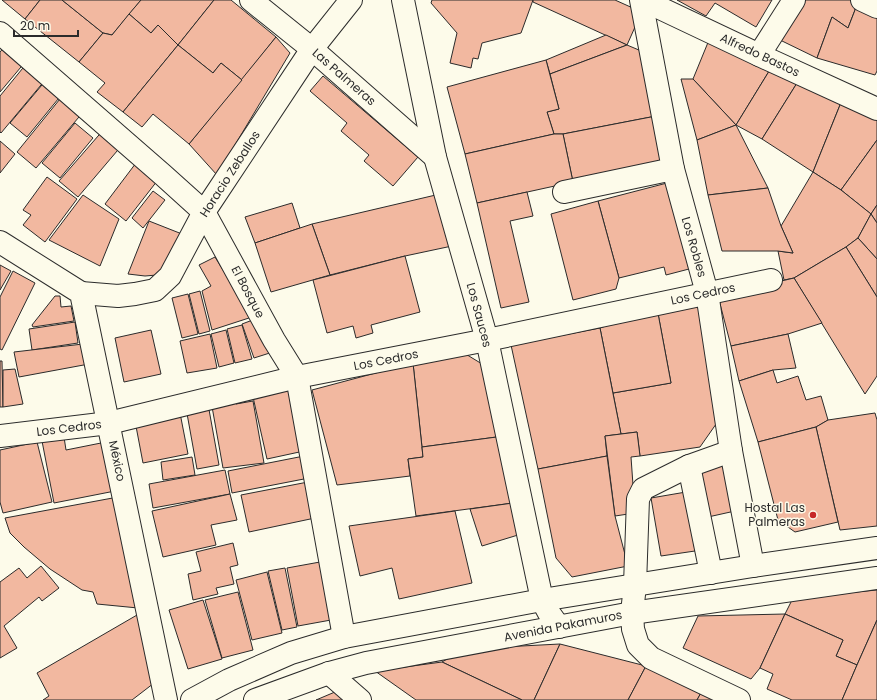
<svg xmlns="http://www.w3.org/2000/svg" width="877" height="700" font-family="Poppins,sans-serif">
  <rect width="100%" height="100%" fill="#fdfbea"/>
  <!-- building -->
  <g fill="#f2b8a0" stroke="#2b2b2b">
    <polygon points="2,0 40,0 25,19"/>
    <polygon points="40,0 62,0 103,33 79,62 25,19"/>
    <polygon points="62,0 141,0 112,35 103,33"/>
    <polygon points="141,0 214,0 178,45 158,25 151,33 129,14"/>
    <polygon points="214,0 231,0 276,37 242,80 221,63 213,73 178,45"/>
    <polygon points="432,0 533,0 521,33 482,43 478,59 473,58 471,68 450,63 457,33 431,3"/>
    <polygon points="533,0 615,0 635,9 635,27 627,45 533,2"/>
    <polygon points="677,0 772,0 756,27 715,3 706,16"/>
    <polygon points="802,0 852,0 856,2 855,10 848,28 832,17 817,58 780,40"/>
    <polygon points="856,2 877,14 877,71 875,75 817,58 832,17 848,28 855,10"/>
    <polygon points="129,14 151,33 158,25 178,45 123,112 97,92 105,83 79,62 103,33 112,35"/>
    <polygon points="606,35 627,45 550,74 546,60"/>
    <polygon points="276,37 290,53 217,175 189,144"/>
    <polygon points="709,40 771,68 736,125 693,79"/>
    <polygon points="6,45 26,61 0,92 0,52"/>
    <polygon points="178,45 213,73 221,63 242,80 189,144 153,114 142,127 123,112"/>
    <polygon points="627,45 646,53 656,116 563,134 554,134 547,112 559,109 550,74"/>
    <polygon points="546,60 559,109 547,112 554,134 465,154 447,87"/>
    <polygon points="27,63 46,79 1,133 0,132 0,96"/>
    <polygon points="771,68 797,83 762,139 736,125"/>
    <polygon points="323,76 418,157 393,186 364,161 369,155 341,131 347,123 310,91"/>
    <polygon points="47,79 63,93 27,137 10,123"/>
    <polygon points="681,79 693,79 736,125 697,140"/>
    <polygon points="797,83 842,100 813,172 762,139"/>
    <polygon points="64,94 84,111 36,168 17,152"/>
    <polygon points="842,100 877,116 877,140 841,190 813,172"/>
    <polygon points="656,116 665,164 573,182 563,134"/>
    <polygon points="75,123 93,138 60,178 42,163"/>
    <polygon points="736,125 768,188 708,195 697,140"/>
    <polygon points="105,128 123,144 78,197 59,181"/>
    <polygon points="554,134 563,134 573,182 477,203 465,154"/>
    <polygon points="877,140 877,205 871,214 841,190"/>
    <polygon points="0,141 15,154 0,173"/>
    <polygon points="139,159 161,176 126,221 105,204"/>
    <polygon points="813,172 841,190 871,214 858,238 846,247 794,278 784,280 778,251 793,253 781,226"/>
    <polygon points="47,177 77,199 45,242 23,225 31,215 23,210"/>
    <polygon points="667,183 689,269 666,275 664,267 619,278 598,201"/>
    <polygon points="768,188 781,226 793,253 778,251 722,251 708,195"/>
    <polygon points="153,191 165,200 143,228 132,218"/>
    <polygon points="527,192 533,216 510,221 529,302 501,308 477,203"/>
    <polygon points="440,194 452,246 405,256 330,275 312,224"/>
    <polygon points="83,195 119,219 100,266 49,240"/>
    <polygon points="598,201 619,278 616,289 573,300 551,214"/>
    <polygon points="292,203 300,228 255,243 245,217"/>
    <polygon points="877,205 877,223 871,214"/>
    <polygon points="871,214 877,223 877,259 858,238"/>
    <polygon points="149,221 182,234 163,267 157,275 145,276 128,274"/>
    <polygon points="312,224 330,275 271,292 255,243"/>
    <polygon points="858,238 877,259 877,297 846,247"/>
    <polygon points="846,247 877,297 877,376 865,394 794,278"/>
    <polygon points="405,256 420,312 371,325 373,333 356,338 353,326 327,333 313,280"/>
    <polygon points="215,257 252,317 212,330 202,291 211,286 199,265"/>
    <polygon points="0,265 11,271 0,290"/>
    <polygon points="13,271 35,283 2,350 0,349 0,297"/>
    <polygon points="794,278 822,323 788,334 731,346 718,296"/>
    <polygon points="200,291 210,331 199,334 189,294"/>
    <polygon points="188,294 198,334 182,338 172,298"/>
    <polygon points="55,296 60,296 61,307 71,306 74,321 33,327 32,325"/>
    <polygon points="702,296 721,417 700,447 640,456 637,432 621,434 613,393 671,383 657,308"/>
    <polygon points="657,308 671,383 613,393 600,328"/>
    <polygon points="258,318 276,351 254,358 242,324"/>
    <polygon points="75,322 78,343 32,350 29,329"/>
    <polygon points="242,325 252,359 235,363 227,329"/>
    <polygon points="600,328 621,434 605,436 607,456 538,469 511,345"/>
    <polygon points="151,330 161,374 124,382 115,338"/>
    <polygon points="226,330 234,363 219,367 211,334"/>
    <polygon points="210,334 217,368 187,373 180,341"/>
    <polygon points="788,334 796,368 773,370 739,381 731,346"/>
    <polygon points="83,344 89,364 19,377 14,352"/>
    <polygon points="464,353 487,367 504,436 422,447 413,363"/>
    <polygon points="0,361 2,361 3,407 0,407"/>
    <polygon points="413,363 423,457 408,459 410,476 337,485 312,390"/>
    <polygon points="15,369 23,404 3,407 3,370"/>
    <polygon points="773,370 777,383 798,376 806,400 821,396 828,420 816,427 758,442 739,381"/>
    <polygon points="291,389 304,451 267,459 253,397"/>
    <polygon points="235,397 236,404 253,401 264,463 223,468 211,401"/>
    <polygon points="208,404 219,465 197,469 186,408"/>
    <polygon points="180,413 188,454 143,463 135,421"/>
    <polygon points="875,413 877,420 877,526 840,530 816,427 828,420"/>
    <polygon points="816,427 838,522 795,532 778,520 758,442"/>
    <polygon points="637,432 640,456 631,457 635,513 615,516 605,436"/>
    <polygon points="504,436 513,503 416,516 408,459 423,457 422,447"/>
    <polygon points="64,437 66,450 106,442 115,491 54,503 42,441"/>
    <polygon points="37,442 52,502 3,513 0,502 0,450"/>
    <polygon points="304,456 309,478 232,493 228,471"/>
    <polygon points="607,456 615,516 628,566 572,577 556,558 538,469"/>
    <polygon points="192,457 195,475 163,480 161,462"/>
    <polygon points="725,462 735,511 708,517 697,468"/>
    <polygon points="225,470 230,494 153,508 149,484"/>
    <polygon points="308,482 315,518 249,532 241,495"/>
    <polygon points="686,492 695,551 661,556 651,498"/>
    <polygon points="230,494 237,520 211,525 216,545 163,557 152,511"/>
    <polygon points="118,497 138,608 97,604 93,592 82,590 50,569 24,547 10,533 5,518"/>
    <polygon points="513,503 518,535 482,546 470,509"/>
    <polygon points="455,511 472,583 399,599 392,568 360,576 349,526"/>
    <polygon points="233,543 238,565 230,567 234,584 216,588 218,594 193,600 188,574 201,571 196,552"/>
    <polygon points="320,562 331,620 298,626 287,568"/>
    <polygon points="41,566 59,588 42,601 39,597 4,626 17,648 0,658 0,582 19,568 27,578"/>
    <polygon points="285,568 297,627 282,630 268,571"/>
    <polygon points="267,572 282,633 252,640 236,580"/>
    <polygon points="877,590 877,620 857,665 836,656 843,640 785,614 793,598"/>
    <polygon points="238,592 253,650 222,658 205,600"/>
    <polygon points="203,600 222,659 188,669 169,610"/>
    <polygon points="785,614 760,668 751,679 683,648 698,616"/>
    <polygon points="785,614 843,640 836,656 857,665 842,700 792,700 767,689 773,674 760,668"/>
    <polygon points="137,615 158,680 132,700 43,700 49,696 37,673"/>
    <polygon points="877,620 877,700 842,700 857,665"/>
    <polygon points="560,644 534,700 522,700 442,662 464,649"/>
    <polygon points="560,644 646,666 628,700 534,700"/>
    <polygon points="442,662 522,700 416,700 375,671"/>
    <polygon points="646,666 703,689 697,700 628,700"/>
    <polygon points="342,689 357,700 316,700"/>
    <polygon points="703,689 726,700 697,700"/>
  </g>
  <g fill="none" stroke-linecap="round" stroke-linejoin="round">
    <!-- minor casing -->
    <g stroke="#2b2b2b" stroke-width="24">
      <g id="minor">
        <polyline points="251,0 312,49 435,157"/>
        <polyline points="403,0 435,157 487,340 542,600 549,613 559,627"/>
        <polyline points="641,0 673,169 707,293 731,451 753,566"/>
        <polyline points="643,0 759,55 877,109"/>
        <polyline points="862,0 877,7"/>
        <polyline points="0,33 163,175 204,212 274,340 297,377 344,637"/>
        <polyline points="759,55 794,0"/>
        <polyline points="564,192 673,169"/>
        <polyline points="0,242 81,293 166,700"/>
        <polyline points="81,293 118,296 135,294 155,290 170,276 204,212 312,49 351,0"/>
        <polyline points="0,436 109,423 297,377 487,340 771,280"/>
        <polyline points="731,451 689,466 643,489 638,499 635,585 632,613 633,629 638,645 651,658 739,700"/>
        <polyline points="689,466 711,573"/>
        <polyline points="329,673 360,700"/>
      </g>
    </g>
    <!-- highway casing -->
    <g stroke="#2b2b2b" stroke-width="24">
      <g id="highway">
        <polyline points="192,700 229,680 291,653 344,637 542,600 753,566 877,548"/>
        <polyline points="255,700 329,673 366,663 632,613 877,578"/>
      </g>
    </g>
    <!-- minor -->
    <use href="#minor" stroke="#fdfbea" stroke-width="22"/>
    <!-- highway -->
    <use href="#highway" stroke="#fdfbea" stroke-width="22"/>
  </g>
  <!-- markers -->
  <circle fill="#c62828" stroke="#fdfbea" stroke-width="1.5" cx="813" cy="515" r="4"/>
  <g text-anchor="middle" stroke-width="3" stroke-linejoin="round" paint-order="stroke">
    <!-- street labels -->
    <g font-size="12" fill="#2b2b2b" stroke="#fdfbea">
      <text transform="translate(760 55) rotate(25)" y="4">Alfredo Bastos</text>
      <text transform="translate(344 77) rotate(41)" y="4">Las Palmeras</text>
      <text transform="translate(230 174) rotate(-57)" y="4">Horacio Zeballos</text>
      <text transform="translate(694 247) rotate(74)" y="4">Los Robles</text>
      <text transform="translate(248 292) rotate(62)" y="4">El Bosque</text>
      <text transform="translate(703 294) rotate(-12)" y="4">Los Cedros</text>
      <text transform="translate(479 315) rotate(75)" y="4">Los Sauces</text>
      <text transform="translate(386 360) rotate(-11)" y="4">Los Cedros</text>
      <text transform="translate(69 428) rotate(-7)" y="4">Los Cedros</text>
      <text transform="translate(117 461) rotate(78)" y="4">México</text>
      <text transform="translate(563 626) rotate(-11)" y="4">Avenida Pakamuros</text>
    </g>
    <!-- poi labels -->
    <g font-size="12" fill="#2b2b2b" stroke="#fdfbea" text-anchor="end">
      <text x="805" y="512">Hostal Las<tspan x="805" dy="14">Palmeras</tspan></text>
    </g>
  </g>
  <!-- scale -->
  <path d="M14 30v6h64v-6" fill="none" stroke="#2b2b2b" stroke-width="2"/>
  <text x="20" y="30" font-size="12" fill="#2b2b2b" stroke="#fdfbea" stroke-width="3" paint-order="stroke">20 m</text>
</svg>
